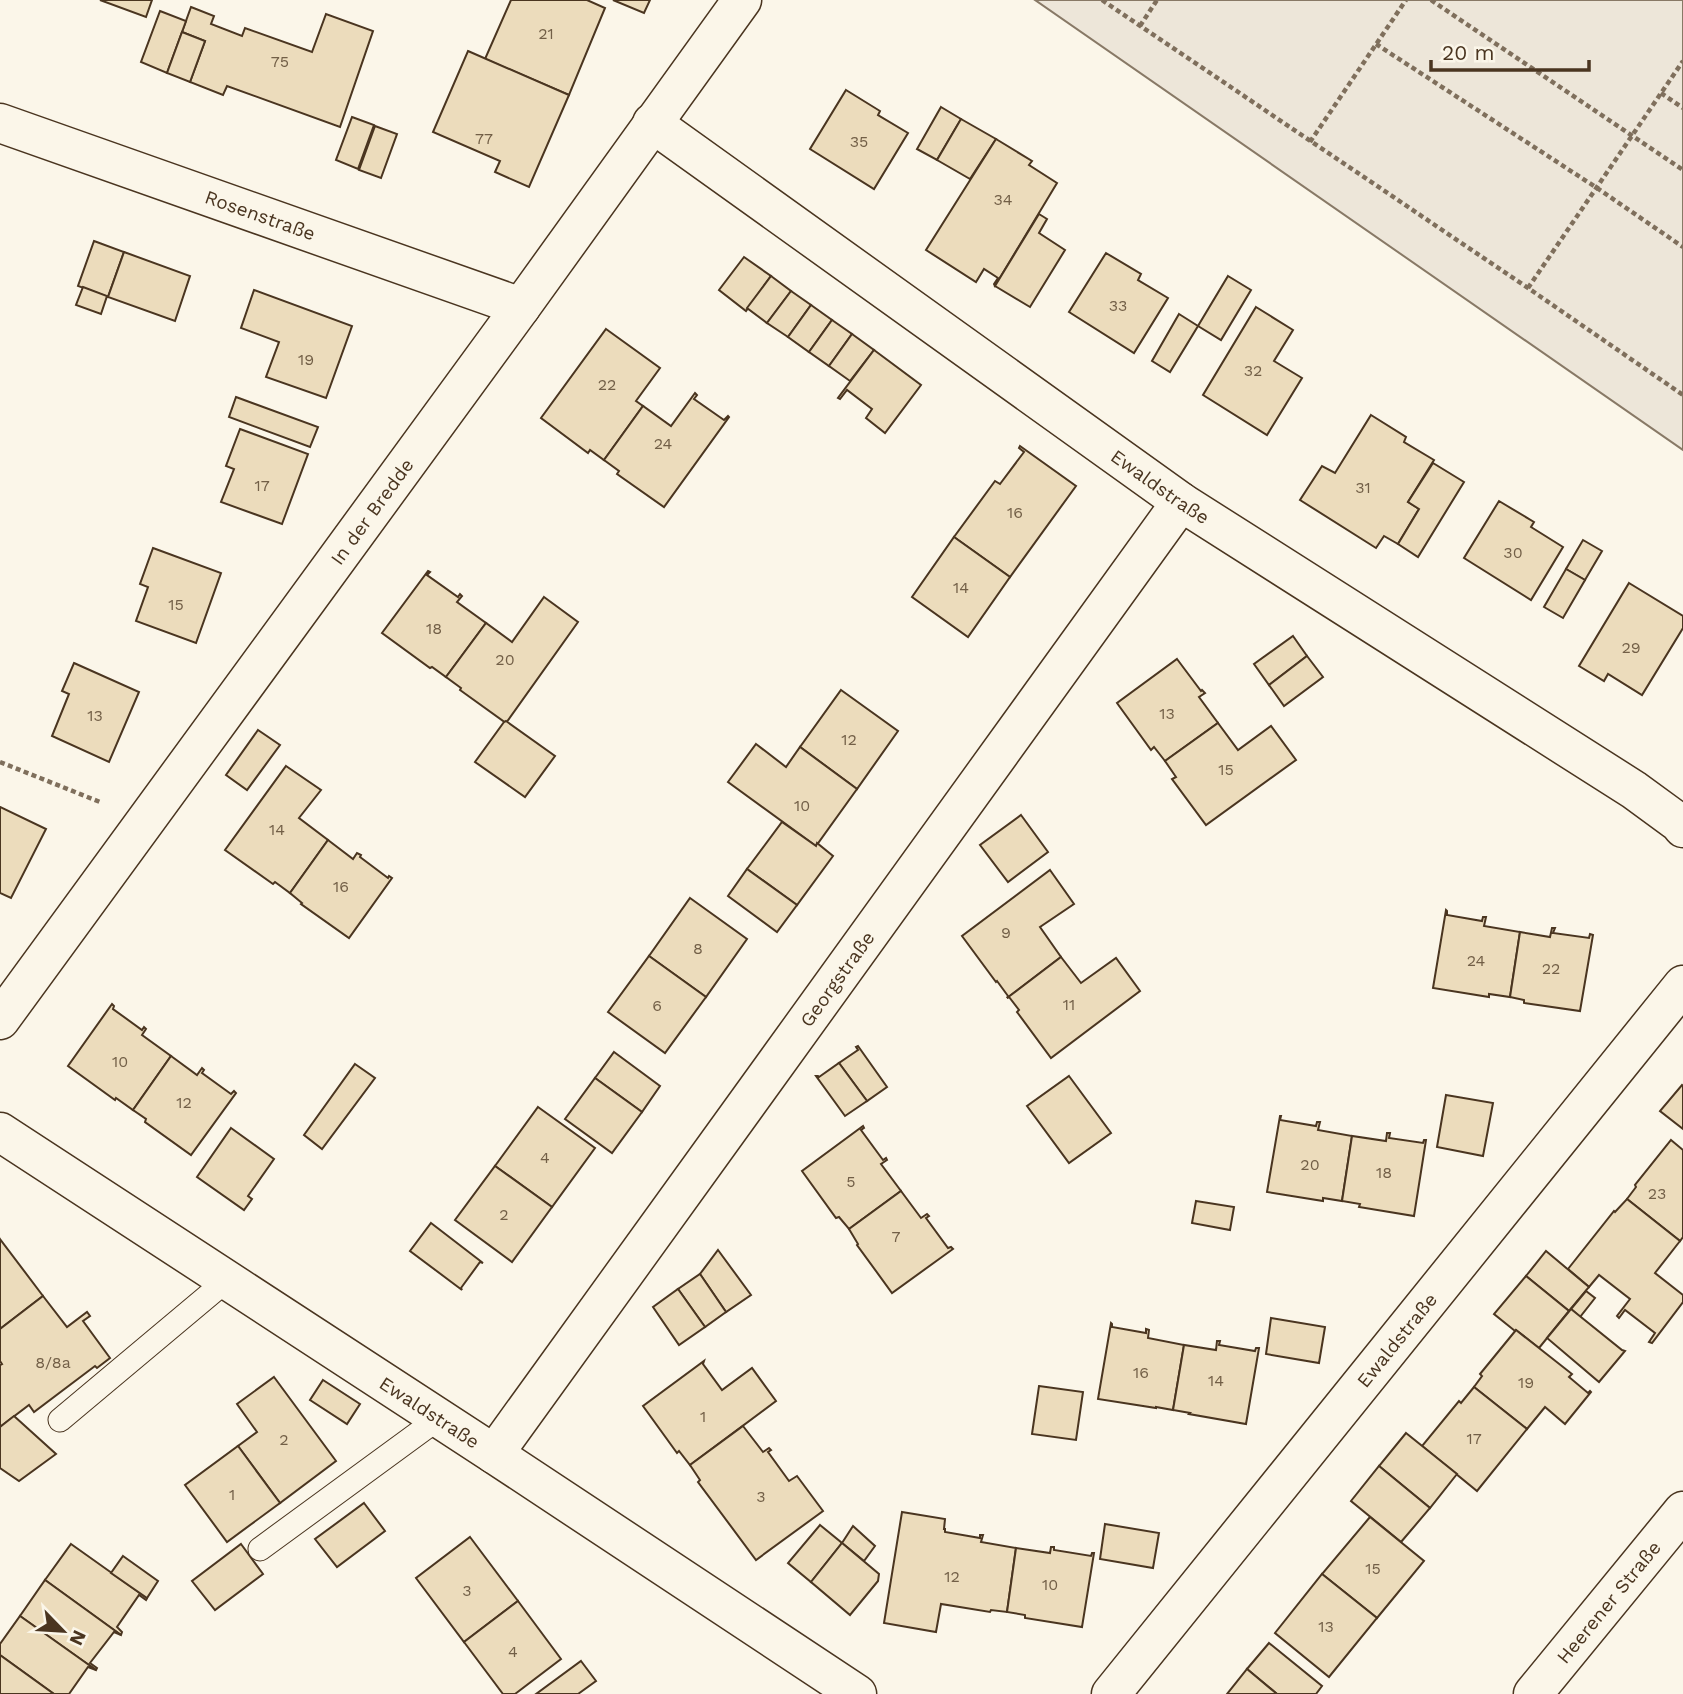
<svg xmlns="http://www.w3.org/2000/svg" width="1683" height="1694" font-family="'Work Sans',sans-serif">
  <rect width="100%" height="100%" fill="#fbf6e9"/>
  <!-- green -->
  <polygon fill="#ede6d9" stroke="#887966" stroke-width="2" points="1035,0 1683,0 1683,450"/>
  <!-- building -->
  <g fill="#ecdcbc" stroke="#4a3520" stroke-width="2">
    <polygon points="100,0 152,0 146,17"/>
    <polygon points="511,0 587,0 605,8 569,95 485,59"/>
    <polygon points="613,0 650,0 644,13"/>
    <polygon points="191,7 214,16 211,24 242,36 245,28 312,52 326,14 373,31 340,127 227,86 223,95 190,82 205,41 182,32"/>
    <polygon points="160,11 186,21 167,73 141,62"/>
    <polygon points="182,32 205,41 190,82 167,73"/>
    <polygon points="468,51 569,95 529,187 495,172 500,161 433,132"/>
    <polygon points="846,90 880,111 878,115 908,133 874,189 810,149"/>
    <polygon points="941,107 961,119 937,160 917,149"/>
    <polygon points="352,117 374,125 358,169 336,160"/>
    <polygon points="961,119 996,139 970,179 937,160"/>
    <polygon points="375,126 397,134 381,178 359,170"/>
    <polygon points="996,139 1032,161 1029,165 1057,183 995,286 994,284 998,278 984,269 976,282 926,250"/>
    <polygon points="1039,214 1047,219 1039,233 1065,250 1030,307 995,286"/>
    <polygon points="94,241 124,252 108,297 78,286"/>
    <polygon points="124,252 190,276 175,321 108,297"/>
    <polygon points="1106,253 1141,274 1138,280 1168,298 1134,353 1069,312"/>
    <polygon points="744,257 771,276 746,311 719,290"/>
    <polygon points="771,276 791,291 767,323 747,308"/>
    <polygon points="1228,276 1251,290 1221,340 1198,326"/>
    <polygon points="83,287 107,296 101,314 76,305"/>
    <polygon points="254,290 352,326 326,398 266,377 279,342 241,328"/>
    <polygon points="791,291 811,305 788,337 767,323"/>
    <polygon points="811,305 832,320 809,352 788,337"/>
    <polygon points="1256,307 1293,330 1274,361 1302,378 1267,435 1203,395"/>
    <polygon points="1179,314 1198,326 1170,372 1152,361"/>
    <polygon points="832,320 852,334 829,366 809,352"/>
    <polygon points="606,329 660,368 636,401 643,406 604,460 590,450 588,453 541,418"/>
    <polygon points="852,334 874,350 850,381 829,366"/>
    <polygon points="874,350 921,385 885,433 866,418 872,409 847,390 840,399 838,398"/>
    <polygon points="695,393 697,395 694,399 724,420 728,416 729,417 664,507 617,474 619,471 604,460 643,406 671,426"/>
    <polygon points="236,397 318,427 310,447 229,417"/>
    <polygon points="1371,415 1406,437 1404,442 1434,460 1408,502 1419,509 1398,544 1384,536 1376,548 1300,500 1322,466 1335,473"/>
    <polygon points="240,429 308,454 282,524 221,502 234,469 226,466"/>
    <polygon points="1020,446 1076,486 1010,577 954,537 995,481 1000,484 1024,452 1019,448"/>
    <polygon points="1433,463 1464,482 1418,557 1398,544 1419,509 1408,502"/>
    <polygon points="1499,501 1534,522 1531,527 1563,547 1531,600 1464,558"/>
    <polygon points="954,537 1010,577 968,637 912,597"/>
    <polygon points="1583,540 1602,551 1585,580 1566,569"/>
    <polygon points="153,548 221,573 196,643 136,621 148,587 140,584"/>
    <polygon points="1566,569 1585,580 1563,618 1544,607"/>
    <polygon points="428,571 430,572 427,575 458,597 460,594 462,596 457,602 486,623 446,677 432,667 430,668 382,633"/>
    <polygon points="1629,583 1683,616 1683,628 1642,695 1608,674 1604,681 1579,666"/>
    <polygon points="544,597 578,622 506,723 460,690 461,688 446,677 486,623 512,642"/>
    <polygon points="1293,636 1307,656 1269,685 1254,664"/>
    <polygon points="1307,656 1323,677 1284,706 1269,685"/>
    <polygon points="1177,659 1201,691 1202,690 1205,693 1199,697 1218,723 1165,761 1154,747 1151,750 1117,703"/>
    <polygon points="74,663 139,692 109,762 52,736 69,694 62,691"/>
    <polygon points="841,690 898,731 857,789 800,747"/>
    <polygon points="506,721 555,756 525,797 475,762 504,722"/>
    <polygon points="1218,723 1238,750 1271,726 1296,760 1206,825 1172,779 1176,777 1165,761"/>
    <polygon points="258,730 280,745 247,790 226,775"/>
    <polygon points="756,744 786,767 800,747 857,789 816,846 728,782"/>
    <polygon points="286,766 321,790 299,818 328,840 290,893 275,882 273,884 225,850"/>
    <polygon points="0,807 46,829 11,898 0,893"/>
    <polygon points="1021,815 1048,852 1008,882 980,845"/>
    <polygon points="782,822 816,846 817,843 833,856 797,905 747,869"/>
    <polygon points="328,840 353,859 357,853 361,855 360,857 388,878 389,876 392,878 349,938 301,904 302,903 290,893"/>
    <polygon points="747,869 797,905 777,932 728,896"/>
    <polygon points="1050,870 1074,904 1040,927 1061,957 1007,998 1008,996 997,981 996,982 962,936"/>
    <polygon points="690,898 747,939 706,997 649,956"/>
    <polygon points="1446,910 1447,911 1447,915 1482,921 1483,917 1486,917 1484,926 1520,932 1510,997 1489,994 1489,997 1433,988"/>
    <polygon points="1552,928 1555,928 1553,933 1589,938 1590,934 1593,935 1580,1011 1524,1003 1524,1000 1510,997 1520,932 1550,937"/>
    <polygon points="649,956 706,997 665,1053 608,1012"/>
    <polygon points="1061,957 1081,983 1116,958 1140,991 1051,1058 1017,1012 1019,1010 1009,997 1007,998"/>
    <polygon points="112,1004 114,1006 113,1009 142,1030 144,1027 146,1029 142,1035 171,1056 133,1110 116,1098 115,1100 68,1066"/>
    <polygon points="858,1046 887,1087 867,1101 839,1063 858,1050 856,1047"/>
    <polygon points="614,1052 660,1086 642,1112 595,1078"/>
    <polygon points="171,1056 197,1075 202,1068 204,1070 202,1073 231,1094 234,1091 236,1093 191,1155 145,1122 146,1119 133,1110"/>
    <polygon points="839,1063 867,1101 845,1116 816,1076 818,1076 819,1077"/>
    <polygon points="355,1064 375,1078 322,1149 304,1135"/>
    <polygon points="1069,1076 1111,1133 1069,1163 1027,1106"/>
    <polygon points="595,1078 642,1112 612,1153 565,1119"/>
    <polygon points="1682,1085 1683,1086 1683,1129 1660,1111"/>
    <polygon points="1446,1095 1493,1103 1483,1156 1437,1147"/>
    <polygon points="538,1107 595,1148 552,1207 495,1166"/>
    <polygon points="1280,1116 1281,1116 1280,1120 1316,1126 1317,1122 1320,1122 1318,1130 1352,1136 1342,1201 1323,1198 1323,1201 1267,1192"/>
    <polygon points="863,1126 864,1128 861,1130 883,1160 886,1158 887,1160 881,1164 901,1191 849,1229 839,1217 836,1218 802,1171"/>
    <polygon points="231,1128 274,1159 248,1196 252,1199 244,1210 197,1177"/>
    <polygon points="1387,1133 1390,1133 1389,1138 1423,1143 1424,1140 1426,1140 1414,1216 1359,1207 1360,1204 1342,1201 1352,1136 1386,1141"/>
    <polygon points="1671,1140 1683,1150 1683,1237 1680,1241 1627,1199 1636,1187 1635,1185"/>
    <polygon points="495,1166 552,1207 512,1262 455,1220"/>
    <polygon points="901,1191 921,1218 927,1214 929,1216 926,1218 948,1248 951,1247 953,1249 892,1293 857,1245 858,1244 849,1229"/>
    <polygon points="1627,1199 1680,1241 1655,1273 1683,1295 1683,1302 1652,1343 1649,1342 1655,1333 1625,1310 1619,1318 1617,1316 1630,1299 1599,1275 1589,1287 1568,1269 1614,1211 1615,1212"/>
    <polygon points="1196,1201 1234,1207 1230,1230 1192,1223"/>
    <polygon points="431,1223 483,1263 480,1262 461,1288 462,1290 410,1251"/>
    <polygon points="0,1239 43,1296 0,1329"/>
    <polygon points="718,1250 751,1295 726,1312 700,1274"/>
    <polygon points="1546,1251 1589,1287 1569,1311 1526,1276"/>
    <polygon points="700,1274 726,1312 705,1327 678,1289"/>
    <polygon points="1526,1276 1569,1311 1539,1348 1516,1330 1515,1331 1494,1314"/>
    <polygon points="678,1289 705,1327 679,1345 653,1307"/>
    <polygon points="1586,1291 1595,1298 1580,1317 1571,1309"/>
    <polygon points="43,1296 67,1327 87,1312 90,1316 83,1321 110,1358 97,1368 95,1366 34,1412 29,1405 0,1427 0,1365 2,1364 0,1361 0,1329"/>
    <polygon points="1571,1309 1622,1350 1625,1351 1599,1382 1547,1338"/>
    <polygon points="1271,1318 1325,1327 1319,1363 1266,1354"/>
    <polygon points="1111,1323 1112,1324 1112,1327 1146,1333 1146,1329 1149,1330 1148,1338 1184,1345 1173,1410 1156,1407 1156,1408 1098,1399"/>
    <polygon points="1516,1330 1572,1374 1569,1377 1588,1393 1590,1391 1591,1392 1565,1424 1545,1407 1527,1429 1474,1387 1482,1376 1480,1374"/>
    <polygon points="1217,1341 1220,1341 1219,1345 1255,1351 1256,1348 1259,1348 1246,1424 1189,1414 1190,1413 1173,1410 1184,1345 1216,1350"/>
    <polygon points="704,1361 703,1364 722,1390 752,1368 776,1401 690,1465 679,1451 677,1453 643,1406"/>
    <polygon points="274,1377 336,1461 280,1503 238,1446 257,1432 237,1404"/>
    <polygon points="323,1380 360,1404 347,1424 310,1400"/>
    <polygon points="1039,1386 1083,1392 1076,1440 1032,1434"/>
    <polygon points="1474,1387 1527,1429 1477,1491 1422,1446 1459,1401 1461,1403"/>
    <polygon points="14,1416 56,1454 19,1481 0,1468 0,1427"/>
    <polygon points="743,1426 763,1452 769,1448 771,1450 768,1452 789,1481 797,1476 823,1511 756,1560 698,1482 700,1480 690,1465"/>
    <polygon points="1406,1433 1457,1474 1430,1508 1379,1466"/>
    <polygon points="238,1446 280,1503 227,1542 185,1485"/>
    <polygon points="1379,1466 1430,1508 1401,1542 1351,1501"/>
    <polygon points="364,1503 385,1531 337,1567 315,1539"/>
    <polygon points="902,1512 945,1519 944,1529 945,1529 945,1532 980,1538 980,1535 983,1535 981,1542 1016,1548 1007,1612 991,1610 990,1612 941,1604 936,1632 884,1623"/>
    <polygon points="1370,1517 1424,1561 1377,1618 1322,1574"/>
    <polygon points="1105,1524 1159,1533 1153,1568 1100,1559"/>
    <polygon points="820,1525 842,1543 811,1582 788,1563"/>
    <polygon points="853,1526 875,1546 864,1561 842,1543"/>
    <polygon points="470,1537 518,1601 464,1642 416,1578"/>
    <polygon points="842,1543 879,1574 878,1581 850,1615 811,1582"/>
    <polygon points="71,1544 147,1598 146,1600 139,1595 117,1627 122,1632 121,1635 45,1580"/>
    <polygon points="241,1544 263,1574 215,1610 192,1581"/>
    <polygon points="1051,1547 1054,1547 1054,1550 1091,1556 1092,1553 1094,1553 1082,1627 1025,1618 1025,1615 1007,1612 1016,1548 1050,1553"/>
    <polygon points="123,1556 158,1581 147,1598 111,1573"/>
    <polygon points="1322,1574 1377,1618 1329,1677 1275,1633"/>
    <polygon points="45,1580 121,1635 114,1632 90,1663 97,1668 96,1670 20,1616"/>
    <polygon points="518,1601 561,1659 515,1694 503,1694 464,1642"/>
    <polygon points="20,1616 96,1670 88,1667 69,1694 54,1694 0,1655 0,1644"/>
    <polygon points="1269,1643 1322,1686 1316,1694 1277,1694 1247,1669"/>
    <polygon points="0,1655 54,1694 0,1694"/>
    <polygon points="581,1661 596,1681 578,1694 536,1694"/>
    <polygon points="1247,1669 1277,1694 1227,1694"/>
  </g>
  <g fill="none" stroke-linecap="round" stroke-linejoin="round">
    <!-- lane casing -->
    <g stroke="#4a3520" stroke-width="25">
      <g id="lane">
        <polyline points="60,1420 227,1280"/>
        <polyline points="260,1549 439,1418"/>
      </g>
    </g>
    <!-- street casing -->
    <g stroke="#4a3520" stroke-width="41">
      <g id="street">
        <path id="s1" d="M0,123L521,307"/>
        <path id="s2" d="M652,123L1181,502L1634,790L1679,823L1683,828"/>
        <path id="s3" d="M0,1020L521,307L742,0"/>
        <path id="s4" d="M0,1132L494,1454L857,1694"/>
        <path id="s5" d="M494,1454L1181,502"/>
        <path id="s6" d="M1111,1694L1683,985"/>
      </g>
    </g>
    <!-- secondary casing -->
    <g stroke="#4a3520" stroke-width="41">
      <g id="secondary">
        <path id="s7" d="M1533,1694L1683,1511"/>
      </g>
    </g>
    <!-- path -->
    <g stroke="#7f6f5c" stroke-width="4.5" stroke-dasharray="5 3.5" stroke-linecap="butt">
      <polyline points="1102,0 1528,288 1683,395"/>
      <polyline points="1431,0 1683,170"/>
      <polyline points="1140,26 1157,0"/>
      <polyline points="1376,44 1597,188 1683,247"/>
      <polyline points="1661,93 1683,108"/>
      <polyline points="1310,142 1406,0"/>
      <polyline points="1528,288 1683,61"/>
      <polyline points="0,762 100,802"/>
    </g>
    <!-- lane -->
    <use href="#lane" stroke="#fbf6e9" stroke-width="23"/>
    <!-- street -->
    <use href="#street" stroke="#fbf6e9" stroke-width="38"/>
    <!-- secondary -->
    <use href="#secondary" stroke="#fbf6e9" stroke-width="38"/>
  </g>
  <g text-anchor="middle" stroke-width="5" stroke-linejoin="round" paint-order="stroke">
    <!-- number labels -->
    <g font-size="16" fill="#725f47">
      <text x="546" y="39">21</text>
      <text x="280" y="67">75</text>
      <text x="484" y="144">77</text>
      <text x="859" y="147">35</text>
      <text x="1003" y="205">34</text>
      <text x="1118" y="311">33</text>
      <text x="306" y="365">19</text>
      <text x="1253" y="376">32</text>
      <text x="607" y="390">22</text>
      <text x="663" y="449">24</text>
      <text x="262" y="491">17</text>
      <text x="1363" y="493">31</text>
      <text x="1015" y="518">16</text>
      <text x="1513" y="558">30</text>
      <text x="961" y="593">14</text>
      <text x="176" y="610">15</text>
      <text x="434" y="634">18</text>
      <text x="1631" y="653">29</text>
      <text x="505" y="665">20</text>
      <text x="1167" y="719">13</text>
      <text x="95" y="721">13</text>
      <text x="849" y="745">12</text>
      <text x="1226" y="775">15</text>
      <text x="802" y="811">10</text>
      <text x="277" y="835">14</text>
      <text x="341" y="892">16</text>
      <text x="1006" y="938">9</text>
      <text x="698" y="954">8</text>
      <text x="1476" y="966">24</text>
      <text x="1551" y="974">22</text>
      <text x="1069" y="1010">11</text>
      <text x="657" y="1011">6</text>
      <text x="120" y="1067">10</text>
      <text x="184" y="1108">12</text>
      <text x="545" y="1163">4</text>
      <text x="1310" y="1170">20</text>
      <text x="1384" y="1178">18</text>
      <text x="851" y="1187">5</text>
      <text x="1657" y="1199">23</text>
      <text x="504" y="1220">2</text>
      <text x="896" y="1242">7</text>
      <text x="53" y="1368">8/8a</text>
      <text x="1141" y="1378">16</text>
      <text x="1216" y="1386">14</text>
      <text x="1526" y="1388">19</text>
      <text x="703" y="1422">1</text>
      <text x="1474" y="1444">17</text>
      <text x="284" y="1445">2</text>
      <text x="232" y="1500">1</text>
      <text x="761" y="1502">3</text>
      <text x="1373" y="1574">15</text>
      <text x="952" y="1582">12</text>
      <text x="1050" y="1590">10</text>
      <text x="467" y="1596">3</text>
      <text x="1326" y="1632">13</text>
      <text x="513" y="1657">4</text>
    </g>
    <!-- street labels -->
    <g font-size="19" fill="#4a3520" stroke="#fbf6e9">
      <text dy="7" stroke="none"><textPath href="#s1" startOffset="276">Rosenstraße</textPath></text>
      <text dy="7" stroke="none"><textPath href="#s2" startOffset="625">Ewaldstraße</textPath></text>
      <text dy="7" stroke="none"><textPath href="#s3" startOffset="630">In der Bredde</textPath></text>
      <text dy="7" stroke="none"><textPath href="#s5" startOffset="586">Georgstraße</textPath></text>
      <text dy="7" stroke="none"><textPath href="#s6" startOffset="455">Ewaldstraße</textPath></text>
      <text dy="7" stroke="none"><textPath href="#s4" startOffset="513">Ewaldstraße</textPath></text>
      <text dy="7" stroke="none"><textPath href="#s7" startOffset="119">Heerener Straße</textPath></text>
    </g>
  </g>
  <!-- north arrow -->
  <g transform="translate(63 1631) rotate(115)" stroke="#fbf6e9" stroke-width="5" paint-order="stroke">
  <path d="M0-5L12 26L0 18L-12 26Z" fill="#4a3520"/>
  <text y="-10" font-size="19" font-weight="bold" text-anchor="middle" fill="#4a3520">N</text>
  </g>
  <!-- scale -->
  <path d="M1431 60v10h158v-10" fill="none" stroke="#4a3520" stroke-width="3.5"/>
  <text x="1442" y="60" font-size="21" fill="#4a3520" stroke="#fbf6e9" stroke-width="5" paint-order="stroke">20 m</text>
</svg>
